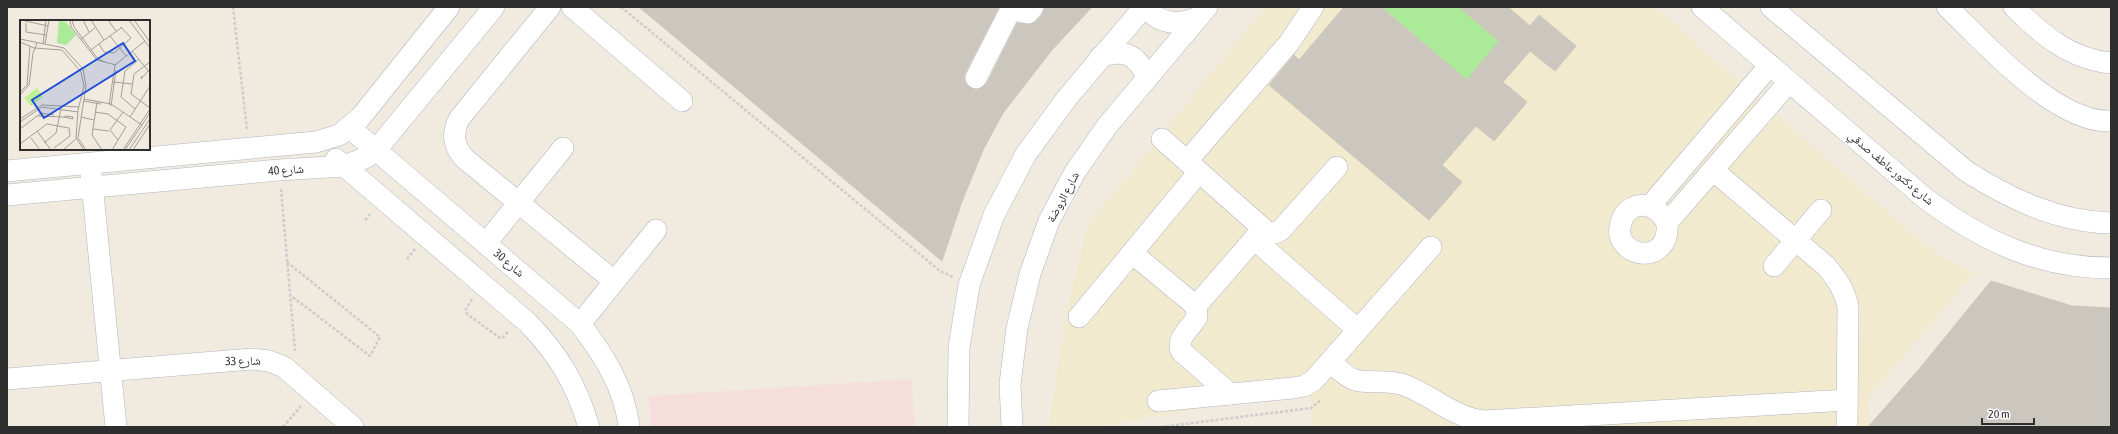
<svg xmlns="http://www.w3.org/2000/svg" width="2118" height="434" font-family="'Asap Condensed','Noto Naskh Arabic',sans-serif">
  <rect width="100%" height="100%" fill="#f0eadf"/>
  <!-- education -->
  <polygon fill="#f2eace" points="1265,7 1655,7 1913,235 1944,258 1975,272 1868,398 1870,427 1313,427 1308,388 1098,427 1049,427 1065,319 1087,227"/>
  <!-- medical -->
  <polygon fill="#f6dedd" points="911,379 915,427 651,427 649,396"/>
  <!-- green -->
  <polygon fill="#abea98" points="1384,7 1459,7 1499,41 1467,80 1383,8"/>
  <!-- building -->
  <g fill="#cbc7bf" stroke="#ccc7b8">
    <polygon points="639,7 999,7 965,73 964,79 966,85 976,90 982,88 987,83 1017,23 1032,24 1042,15 1045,7 1092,7 1052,50 1003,113 983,150 961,204 942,261"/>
    <polygon points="1344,7 1381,7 1467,80 1499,41 1459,7 1508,7 1530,26 1539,15 1576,46 1555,71 1530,51 1503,82 1527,102 1494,141 1476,126 1442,165 1462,182 1429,220 1269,85 1294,55 1299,60"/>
    <polygon points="1991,281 2072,306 2111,308 2111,427 1868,427 1920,368"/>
  </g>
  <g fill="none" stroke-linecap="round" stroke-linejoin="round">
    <!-- minor casing -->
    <g stroke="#b3b4c2" stroke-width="22">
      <g id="minor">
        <path d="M550,7L459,119C452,134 453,145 464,158L614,281"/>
        <polyline points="572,7 682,101"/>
        <path d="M1147,7C1158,25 1180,25 1197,18"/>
        <path d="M1702,7L1926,199C1983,241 2039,268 2111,268"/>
        <path d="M1771,7L1966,171C2010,199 2058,222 2111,223"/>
        <path d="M1947,7C1985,43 2056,124 2111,121"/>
        <path d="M2014,7C2042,35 2070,59 2111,63"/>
        <path d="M1100,57C1124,48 1138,55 1147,78"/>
        <polyline points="976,78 1009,13 1014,10 1028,13 1033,7"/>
        <path d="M350,128L580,324C603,354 625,388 629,427"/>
        <polyline points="1162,139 1268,233 1275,233 1281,230 1337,167"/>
        <path d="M336,159L528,323C559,355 576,384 589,427"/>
        <polyline points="1187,161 1289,43 1313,7"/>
        <path d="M1713,170L1826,266C1837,279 1844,289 1848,306L1847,427"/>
        <polyline points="7,171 316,142 339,135 360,118 449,7"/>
        <polyline points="91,173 116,427"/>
        <polyline points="7,195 279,170 345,166 367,157 376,150 494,7"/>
        <polyline points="1650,206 1770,65"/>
        <path d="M1667,223C1660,209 1644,199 1629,210C1625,213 1622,218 1621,223C1610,257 1671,269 1667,223L1789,82"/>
        <polyline points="1254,239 1358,330"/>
        <polyline points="486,243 563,148"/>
        <path d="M1132,253L1196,306L1197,317C1191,328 1176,338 1181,351L1230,394"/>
        <polyline points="1774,266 1821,210"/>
        <polyline points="1196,306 1262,230"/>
        <polyline points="1079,317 1199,172"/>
        <polyline points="580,324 656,230"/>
        <path d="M1330,362C1338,368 1346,377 1355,380C1371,384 1388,379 1404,385C1432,395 1454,418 1484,421L1847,400"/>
        <polyline points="7,379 252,359 269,361 284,367 353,427"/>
        <polyline points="1158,401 1293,388 1304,386 1313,381 1431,247"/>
        <polyline points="958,427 959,348 969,285 994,215 1026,154 1067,98 1144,7"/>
        <polyline points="1012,427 1010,384 1017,328 1030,274 1049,221 1075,172 1107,126 1207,7"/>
      </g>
    </g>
    <!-- path -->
    <g stroke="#cdcdcd" stroke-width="2.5" stroke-dasharray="3 2" stroke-linecap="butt">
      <polyline points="233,7 247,130"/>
      <polyline points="621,7 940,271 953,277"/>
      <polyline points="281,189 295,351"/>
      <polyline points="365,220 370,214"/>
      <polyline points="407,259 415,249"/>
      <polyline points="287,262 380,337 370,356 290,295"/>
      <polyline points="472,299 466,309 467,314 500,338 502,338 509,331"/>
      <polyline points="283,427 301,406"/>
      <polyline points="1161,427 1311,408 1321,400"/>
    </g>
    <!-- minor -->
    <use href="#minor" stroke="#fff" stroke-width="21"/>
  </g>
  <g text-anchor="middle" stroke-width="3" stroke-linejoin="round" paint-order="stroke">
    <!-- street labels -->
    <g font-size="12" fill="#2e2e2e" stroke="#fff">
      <text transform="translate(1891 168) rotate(40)" y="4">شارع دكتور عاطف صدقي</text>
      <text transform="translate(286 170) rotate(-4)" y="4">شارع 40</text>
      <text transform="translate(1063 197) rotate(-62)" y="4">شارع الروضة</text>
      <text transform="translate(509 263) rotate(40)" y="4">شارع 30</text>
      <text transform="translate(243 361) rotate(-1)" y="4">شارع 33</text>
    </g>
  </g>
  <!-- overview -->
  <g transform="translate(20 20)">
    <rect width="130" height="130" fill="#f0eadf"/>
    <path d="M39,1L46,2L56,15L46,25L37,23Z" fill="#abea98"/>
    <path d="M17,68L23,77L11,86L4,78Z" fill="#bff194"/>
    <path fill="none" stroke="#a29f98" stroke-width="1" d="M1,0L28,6M50,0L51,7L77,40L96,45M52,0L54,7L78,39L85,42M63,0L69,12M71,0L84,20M88,0L96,11M109,0L130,28M114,0L130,22M6,3V12L26,15M90,16L106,36M0,19L44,28L63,49L66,66L58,118L66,130M61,19L75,8M0,22L14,28L42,30L61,52L64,66L58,90L56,118L64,130M23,24L26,0M25,24L29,0M71,30L76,26L101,8V7L111,18L94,33L84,32L79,24M112,31L130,53M130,42L114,54L111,74L130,88M122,56L121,59L128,51M93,62L112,64M0,72L7,65L10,26M0,75L9,65L13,33L17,23M64,79L91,84L122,105M64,81L81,84M77,82L72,115L82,130M89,85L95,45L125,21M91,86L96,50M115,89L101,77L105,51L119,39M75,92L88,94L106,107L92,130M18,96L44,97M46,96L53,97V99L44,97ZM61,97L74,100M110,97L130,66M0,99L22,85L59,87M0,102L22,87L58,92M0,109L21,93L34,95M73,109L89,111M90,110L103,92M90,110L98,120M17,111L31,130M11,118L20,130M24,123L36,113L41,89M0,124L27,104L49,108M34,128L50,116L49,108M43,130L56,119M103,130L130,89M105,130L130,93M109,130L130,99M113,130L130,104"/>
    <path fill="#1d4ed8" fill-opacity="0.15" stroke="#1d4ed8" stroke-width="2" d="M103,23L115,41L24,98L12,80Z"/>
    <rect width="130" height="130" fill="none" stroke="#2e2e2e" stroke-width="2"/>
  </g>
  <!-- border -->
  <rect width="2118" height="434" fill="none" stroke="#2e2e2e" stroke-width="16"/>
  <!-- scale -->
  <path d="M1982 418v6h52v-6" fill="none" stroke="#2e2e2e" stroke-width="2"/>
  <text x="1988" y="418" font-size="12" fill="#2e2e2e" stroke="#ffffff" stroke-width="3" paint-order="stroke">20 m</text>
</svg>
